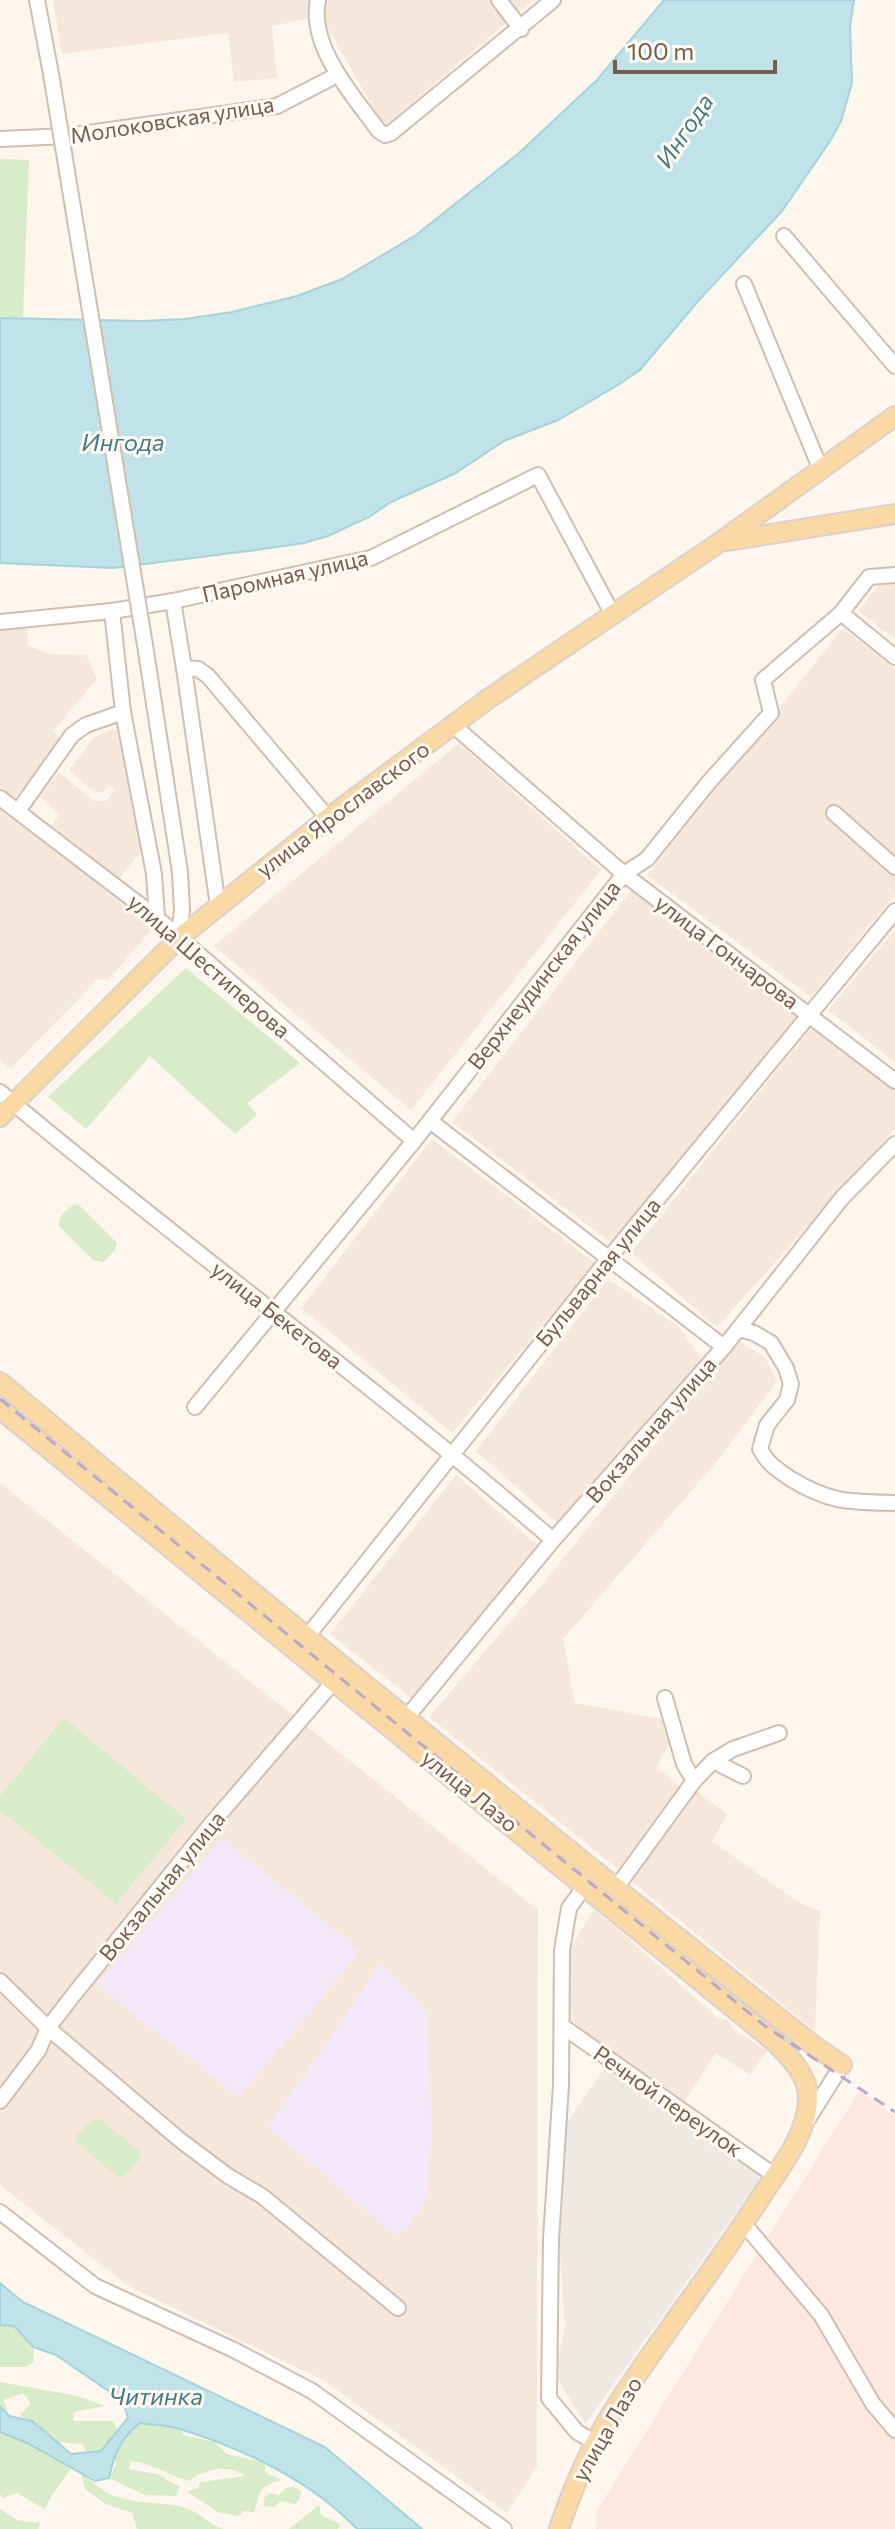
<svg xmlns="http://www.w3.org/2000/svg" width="895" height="2529" font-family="Commissioner,sans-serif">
  <rect width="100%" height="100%" fill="#fdf6ec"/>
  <!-- residential -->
  <g fill="#f5e8da">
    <polygon points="53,0 533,0 384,127 321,16 272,26 277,78 234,82 228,33 62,54"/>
    <polygon points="880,583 895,584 895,639 858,611"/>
    <polygon points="27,628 28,645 49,654 86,655 97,679 53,731 62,741 15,798 0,787 0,631"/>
    <polygon points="843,628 895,669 895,894 811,997 647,875"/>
    <polygon points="113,729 121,732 122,745 126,749 140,853 119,878 52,825 59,815 40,797 59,772 94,801 106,801 115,789 109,784 103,792 95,793 69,770 94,737"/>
    <polygon points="459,743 601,870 411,1110 214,946"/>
    <polygon points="0,809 9,817 12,814 20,820 152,929 108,980 98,979 10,1069 0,1059"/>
    <polygon points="633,888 796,1017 613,1244 452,1122"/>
    <polygon points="895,930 895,1062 828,1010"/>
    <polygon points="811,1028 895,1092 895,1129 717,1327 631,1253"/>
    <polygon points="432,1139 595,1263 452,1433 301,1308"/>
    <polygon points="608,1279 678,1326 702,1360 557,1523 476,1451"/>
    <polygon points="738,1341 765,1357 777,1381 719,1459 563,1639 575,1703 680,1722 657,1767 679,1786 618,1869 429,1717 545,1581"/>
    <polygon points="456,1475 539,1547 411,1698 330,1634"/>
    <polygon points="0,1483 538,1910 537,2467 507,2513 323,2380 128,2286 0,2185"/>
    <polygon points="692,1788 727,1814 712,1841 798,1902 820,1911 815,2031 630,1880"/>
    <polygon points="600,1899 595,1909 719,2019 728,2020 734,2030 767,2051 750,2075 716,2053 683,2104 570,2027 570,1949"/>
  </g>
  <!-- commercial -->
  <polygon fill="#fde8e0" points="859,2091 895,2116 895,2529 596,2529 597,2510"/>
  <!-- industrial -->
  <polygon fill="#efe9e4" points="606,2066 762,2177 585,2424 555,2375 565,2326 558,2224 566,2124"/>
  <!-- education -->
  <g fill="#f3e8fa">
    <polygon points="222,1838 360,1951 239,2097 97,1985"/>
    <polygon points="381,1964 427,2012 432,2136 425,2200 407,2230 394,2234 268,2127"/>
  </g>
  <!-- green -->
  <g fill="#d8ecc9">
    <polygon points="0,159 29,160 23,317 0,318"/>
    <polygon points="186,968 300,1063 247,1103 257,1115 235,1134 150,1056 86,1129 48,1097"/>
    <path d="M78,1204L117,1243L115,1250L104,1262L93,1260L59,1226C58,1215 67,1207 78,1204Z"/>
    <polygon points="64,1718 186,1819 116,1904 0,1810 0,1796"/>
    <polygon points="93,2119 100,2119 140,2152 141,2158 123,2177 118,2177 76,2142 77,2135"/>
    <polygon points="0,2325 14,2326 33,2347 34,2362 24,2367 0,2367"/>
    <polygon points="0,2382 78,2396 105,2406 74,2412 73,2421 113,2421 118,2431 101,2451 87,2452 82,2444 56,2442 20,2414 31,2404 23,2393 4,2400 9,2416 0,2407"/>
    <path d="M140,2423L181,2429L183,2435L214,2442L227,2454L265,2463V2472L281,2480C258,2486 260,2492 254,2512L244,2511L238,2516L218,2512L187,2492L198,2488L200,2482L245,2476C228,2463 206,2469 188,2481C169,2475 151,2463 131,2461L129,2469L157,2474L180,2487L176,2496L145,2495L109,2478L116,2465L114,2453L130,2431Z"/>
    <path d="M0,2432L27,2443L71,2468C62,2483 51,2493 45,2509L17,2493L2,2498L0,2493Z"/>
    <path d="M81,2474C92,2480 101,2491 112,2495C136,2505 163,2501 186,2508C201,2513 213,2527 224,2529H137L132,2513L106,2504L85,2489Z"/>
    <polygon points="294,2487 301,2491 300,2499 295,2504 281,2501 274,2507 263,2506 265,2496 271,2493 279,2495 286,2488"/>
    <polygon points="319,2505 321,2515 340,2524 338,2529 289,2529"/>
    <polygon points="0,2509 17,2520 40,2523 38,2529 0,2529"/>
  </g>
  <!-- water -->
  <g fill="#bfe3e8" stroke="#a5d3da" stroke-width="2">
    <polygon points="664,0 854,0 850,26 852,83 841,121 830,141 782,211 699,300 640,370 618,385 558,420 504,441 454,474 391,502 369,517 328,536 304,543 256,550 113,568 0,563 0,318 143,321 185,319 232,312 297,296 342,279 416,235 519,153 597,80"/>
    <path d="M0,2283L23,2302L325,2447L422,2529H357C313,2482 244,2449 183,2430C170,2425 154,2425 140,2423C120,2438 114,2455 109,2478L95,2481L27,2443L0,2432V2407L9,2416L32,2421L71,2454L101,2451L128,2418L123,2401L56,2355L33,2347L14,2326L0,2325Z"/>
  </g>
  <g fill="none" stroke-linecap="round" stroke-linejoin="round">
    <!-- minor casing -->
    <g stroke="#d1beb0" stroke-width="18">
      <g id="minor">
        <polyline points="37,0 51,74"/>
        <path d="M318,0C308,46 354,97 379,131L385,135L391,133L553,0"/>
        <polyline points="499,0 521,29"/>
        <polyline points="0,139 68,136 277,106 337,75"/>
        <polyline points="784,236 895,366"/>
        <polyline points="744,284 821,470"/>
        <polyline points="173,601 184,668 198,669 208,676 328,818"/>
        <polyline points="112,611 123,712 154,874 157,918"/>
        <polyline points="841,613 895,657"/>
        <polyline points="0,622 112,611 173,601 371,558 538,475 613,615"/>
        <polyline points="145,645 180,872 182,911 178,939"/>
        <polyline points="184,668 218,906"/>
        <polyline points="453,725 624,874 895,1081"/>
        <polyline points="0,798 157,918 414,1141"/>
        <polyline points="18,811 72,735 86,725 123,712"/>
        <polyline points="834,813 895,867"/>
        <path d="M0,1092C182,1245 374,1385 553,1540"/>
        <polyline points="430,1121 724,1347"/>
        <path d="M738,1329L754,1333L771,1343L786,1368L791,1384L787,1400L767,1425L760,1449C768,1464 776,1469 791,1479C830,1503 850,1502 895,1503"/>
        <polyline points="195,1407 414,1141 624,874 647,859 709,782 771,713 763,680 841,613 869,577 895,575"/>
        <polyline points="306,1638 609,1258 895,911"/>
        <polyline points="665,1698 684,1764 694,1781"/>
        <polyline points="407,1717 553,1540 724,1347 842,1198 895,1144"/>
        <polyline points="713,1761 743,1776"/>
        <polyline points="585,1886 569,1908 562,1950 561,2085 551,2239 549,2398 577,2432 594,2442"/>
        <polyline points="616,1888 694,1781 713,1761 733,1749 779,1733"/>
        <polyline points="0,1981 48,2028 180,2140 228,2176 262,2196 398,2308"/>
        <polyline points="562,2026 775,2176"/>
        <polyline points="0,2101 38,2051 48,2028 71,1998 212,1823 335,1680"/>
        <polyline points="808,2119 842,2065"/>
        <polyline points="0,2212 95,2286 234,2350 312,2391 504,2529"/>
        <polyline points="744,2224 821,2315 873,2404 895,2430"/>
      </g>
    </g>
    <!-- major casing -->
    <g stroke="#dad1cd" stroke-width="22">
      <g id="major">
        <polyline points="727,541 895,514"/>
        <polyline points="0,1117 178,939 328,818 488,699 720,542 895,416"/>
        <path d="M0,1382C268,1607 539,1828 813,2045L842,2065"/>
        <path d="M0,1409L776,2043C791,2059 809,2076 808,2100C807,2135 779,2169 761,2197C715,2269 661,2336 615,2408C591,2446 573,2486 559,2529"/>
      </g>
    </g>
    <!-- minor -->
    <use href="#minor" stroke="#fff" stroke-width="14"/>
    <!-- major -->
    <use href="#major" stroke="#fbd9a5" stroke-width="18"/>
    <!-- rail -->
    <polyline stroke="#b9a8c9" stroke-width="3" stroke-dasharray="12 8" stroke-linecap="butt" points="0,1399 765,2026 895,2112"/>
    <!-- minor-bridge casing -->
    <g stroke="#d1beb0" stroke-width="18" stroke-linecap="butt">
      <polyline id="minor-bridge" points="51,74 145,645"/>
    </g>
    <!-- minor-bridge -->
    <use href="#minor-bridge" stroke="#fff" stroke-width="14"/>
  </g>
  <g text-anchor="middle" stroke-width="6" stroke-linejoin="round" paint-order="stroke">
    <!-- street labels -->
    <g font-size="22" fill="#7a5c4d" stroke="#fffaf3">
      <text transform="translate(172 120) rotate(-9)" y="8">Молоковская улица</text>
      <text transform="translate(285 576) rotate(-13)" y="8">Паромная улица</text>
      <text transform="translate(343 809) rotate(-37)" y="8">улица Ярославского</text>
      <text transform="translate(727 952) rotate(37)" y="8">улица Гончарова</text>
      <text transform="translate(209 966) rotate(41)" y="8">улица Шестиперова</text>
      <text transform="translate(544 975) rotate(-52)" y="8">Верхнеудинская улица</text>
      <text transform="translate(598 1272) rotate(-51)" y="8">Бульварная улица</text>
      <text transform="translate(277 1315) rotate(38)" y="8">улица Бекетова</text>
      <text transform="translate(651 1430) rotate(-49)" y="8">Вокзальная улица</text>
      <text transform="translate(470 1791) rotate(39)" y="8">улица Лазо</text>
      <text transform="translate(162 1886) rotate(-51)" y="8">Вокзальная улица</text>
      <text transform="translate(668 2101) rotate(35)" y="8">Речной переулок</text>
      <text transform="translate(607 2429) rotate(-60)" y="8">улица Лазо</text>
    </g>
    <!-- water labels -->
    <g font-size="24" font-style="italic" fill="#437c86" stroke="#fffaf3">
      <text transform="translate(685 131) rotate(-56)" y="8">Ингода</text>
      <text x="123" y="451">Ингода</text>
      <text x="156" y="2405">Читинка</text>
    </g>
  </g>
  <!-- scale -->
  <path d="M615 60v12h160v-12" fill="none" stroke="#7a5c4d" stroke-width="4"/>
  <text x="627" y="60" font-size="24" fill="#7a5c4d" stroke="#fffaf3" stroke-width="6" paint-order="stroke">100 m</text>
</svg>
